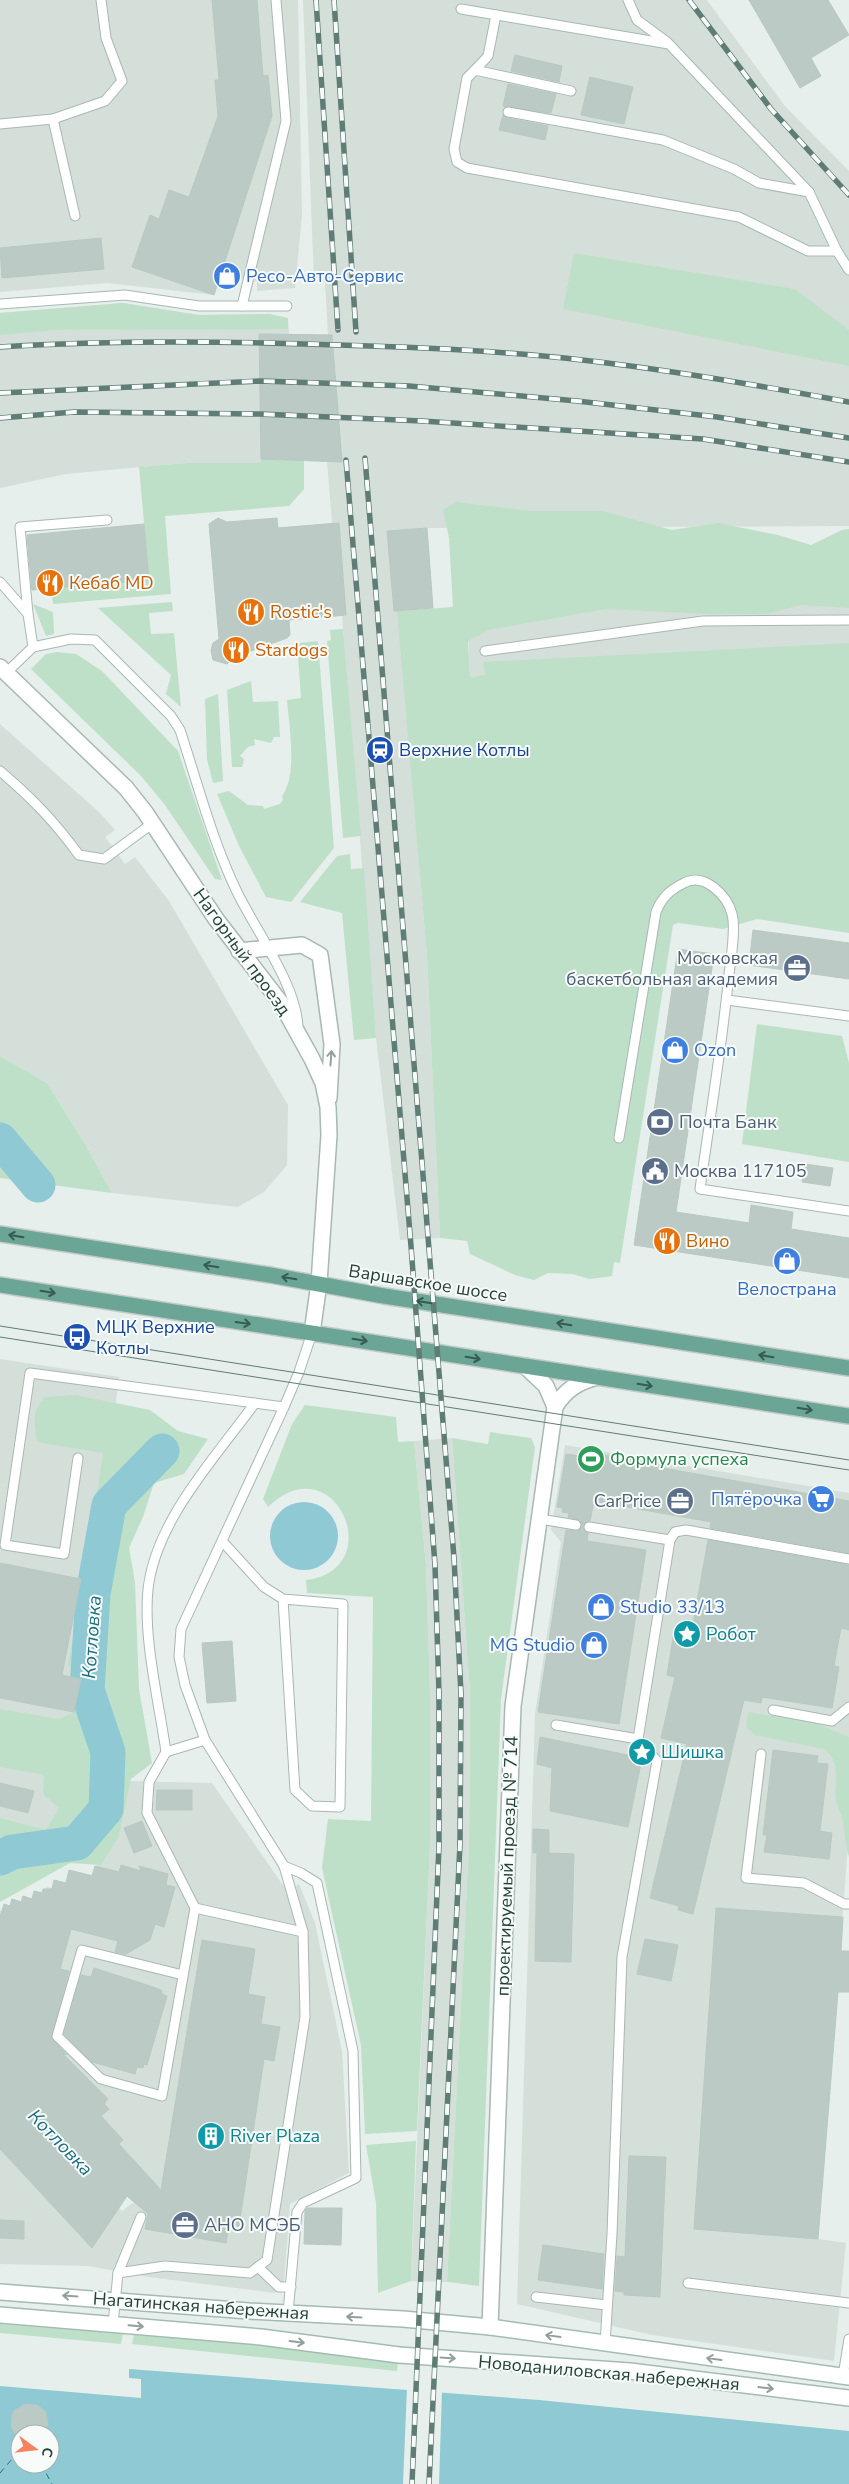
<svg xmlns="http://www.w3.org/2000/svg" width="849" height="2484" font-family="'Nunito Sans',sans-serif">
  <rect width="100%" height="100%" fill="#e6efeb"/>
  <!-- built -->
  <g fill="#d4dfda">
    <polygon points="0,0 298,0 302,215 295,288 257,291 257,281 220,275 214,295 107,283 0,292"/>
    <polygon points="303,0 707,0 784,105 849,171 849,526 427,528 433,608 398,611 427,956 440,1238 400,1240 376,1038 342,616 305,619 297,526 332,523 327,461 262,459 261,463 186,463 66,474 0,488 0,313 123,303 199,315 269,314 288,318 289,334 328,335 325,282 314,281"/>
    <polygon points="849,572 849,654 689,662 470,677 467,606"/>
    <polygon points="0,724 99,812 115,830 105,837 125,864 135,857 169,901 288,1105 287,1165 264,1192 238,1207 112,1193 85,1144 47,1083 0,1056"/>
    <polygon points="0,1359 119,1377 63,1829 0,1844"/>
    <polygon points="452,1438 470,1694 469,1845 447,2282 411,2281 430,1846 430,1693 426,1565 414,1441"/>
    <polygon points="565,1445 849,1493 849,1832 818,2239 846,2243 834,2361 652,2335 517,2304 535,1714 561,1542 551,1530"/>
    <polygon points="126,1781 212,1783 287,1891 299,1884 315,1923 342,2051 349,2173 290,2204 284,2282 275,2293 149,2277 88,2266 0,2264 0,2083 122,2211 134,2202 95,2168 0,2056 0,1911 10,1906 12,1899 21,1902 23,1896 32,1899 34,1891 42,1893 43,1889 46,1889 46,1894 47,1887 52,1888 66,1883 69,1870 93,1875"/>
  </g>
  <!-- green -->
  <g fill="#bfe0c8">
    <polygon points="574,253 795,289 849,330 849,366 563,309"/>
    <polygon points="123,303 199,315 269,314 288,318 288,329 55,330 0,335 0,313"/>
    <polygon points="261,459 304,460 304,489 289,506 165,516 171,594 53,604 51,589 149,579 139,467 186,463 261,463"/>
    <polygon points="456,502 531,511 603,511 672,530 718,523 778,535 811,545 842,530 849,529 849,608 801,605 767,614 706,614 606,609 489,630 468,641 470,677 485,675 483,662 849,643 849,933 757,919 723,929 678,923 673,925 620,1263 614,1262 612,1276 590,1279 572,1274 548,1273 534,1280 515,1275 470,1254 467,1241 440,1238 427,956 397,611 453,607 449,538 443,510"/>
    <polygon points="172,602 173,611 149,613 151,634 174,633 181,707 166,694 171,675 98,608"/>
    <polygon points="33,604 53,612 54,634 46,636"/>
    <polygon points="343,629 361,836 343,838 327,641 331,640 330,630"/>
    <path d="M318,641L334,848L291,902L266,897L239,846L217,794L229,791L248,805L263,806L264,809L280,804L283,800L282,796C298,775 289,726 287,700L301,698L297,643Z"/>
    <polygon points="57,652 76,654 102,671 178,751 222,880 215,879 165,805 141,776 31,669 46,654"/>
    <polygon points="251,681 253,702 278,701 280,737 274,737 271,743 254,739 255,745 248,747 240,756 244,759 242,767 232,767 227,690"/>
    <polygon points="218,694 223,781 213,783 207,759 205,699"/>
    <polygon points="350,854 351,869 364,868 376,1038 354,1040 342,913 300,902 337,856"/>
    <polygon points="757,1024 842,1036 849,1063 849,1162 742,1144"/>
    <polygon points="0,1056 47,1083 85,1144 112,1193 0,1178"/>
    <path d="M75,1395L150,1410L178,1431L208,1439L184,1474L154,1483L143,1517L129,1548L135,1582L139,1689L152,1763L131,1779L119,1836L101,1865L70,1863L0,1902V1818L46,1830L59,1808L43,1794L44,1775L0,1767V1709L60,1719L74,1712L81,1679L68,1665L85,1572L103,1453L37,1442C34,1422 31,1412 45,1397Z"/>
    <path d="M305,1405L396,1417L398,1442L414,1441L426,1565L430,1693V1846L417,2131L365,2134L361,2045L322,1868L328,1819L371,1821L373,1597L307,1593L306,1580C390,1570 335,1442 268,1507L263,1499L292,1424Z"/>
    <polygon points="490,1432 531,1438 535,1447 501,1699 479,2286 447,2282 469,1845 470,1694 452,1438 488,1444"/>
    <path d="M748,1712L815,1723L849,1737V1857C845,1845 845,1835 843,1822C842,1814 837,1807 836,1800C834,1780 842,1763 824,1749L755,1735L746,1727Z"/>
    <polygon points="416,2141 411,2281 378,2293 376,2203 366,2145"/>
    <polygon points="0,2324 123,2334 121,2344 0,2333"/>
    <polygon points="134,2335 260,2345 398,2361 397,2371 132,2344"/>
  </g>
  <!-- water -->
  <g fill="#8ec9d4" fill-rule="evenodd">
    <circle cx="304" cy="1536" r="34"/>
    <path d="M129,2369L539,2400L849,2431V2484H0V2386L141,2398V2379L129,2378ZM20,2434H50V2464H20Z"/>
  </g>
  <!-- pier -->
  <polygon fill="#e6efeb" points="407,2388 442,2391 439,2484 403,2484"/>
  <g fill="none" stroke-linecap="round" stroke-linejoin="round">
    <!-- river -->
    <g stroke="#8ec9d4" stroke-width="35">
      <polyline points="0,1140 38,1185"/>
      <polyline points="0,1858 12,1852 77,1843 106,1809 108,1752 87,1690 93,1594 109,1505 162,1451"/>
    </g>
    <!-- ferry -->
    <g stroke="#1c6f80" stroke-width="1" stroke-dasharray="6 5" stroke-linecap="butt">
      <polyline points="41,2464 52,2484"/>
      <polyline points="0,2473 20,2450"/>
    </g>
  </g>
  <!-- building -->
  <g fill="#bbcac4" stroke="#b8c9c2">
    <polygon points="212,0 257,0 263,76 268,75 272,116 214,295 132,267 150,215 159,219 169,190 189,197 218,116 215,80 219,80"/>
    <polygon points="749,0 828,0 849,35 811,58 821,76 800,88"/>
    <polygon points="515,55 562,66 559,82 511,71"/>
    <polygon points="590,77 633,87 624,124 581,115"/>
    <polygon points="508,84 556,94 551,113 505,107 503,106"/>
    <polygon points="503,115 507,118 548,126 545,140 499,130"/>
    <polygon points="101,238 104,269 2,278 0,248"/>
    <polygon points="259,334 332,335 342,462 261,459"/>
    <polygon points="218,518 227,522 277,518 278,528 339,523 346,615 289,620 290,635 287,638 237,656 227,664 213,660 211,650 213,643 219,639 209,524"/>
    <polygon points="144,524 149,580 32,590 27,535"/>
    <polygon points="427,528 433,608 394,611 387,531"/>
    <polygon points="753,930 849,943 849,979 749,965"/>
    <polygon points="678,949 714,954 676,1212 749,1223 751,1205 793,1212 791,1229 849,1238 849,1278 634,1245"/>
    <polygon points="805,1164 833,1168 830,1186 802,1182"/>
    <polygon points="588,1452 663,1465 663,1468 849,1501 849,1553 710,1528 711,1522 594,1501 590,1521 583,1526 583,1530 588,1533 587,1541 646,1550 619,1724 538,1712 566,1530 578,1531 582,1526 580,1520 568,1517 569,1513 562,1512 563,1508 557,1507 566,1454 587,1457"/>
    <polygon points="708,1540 849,1565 849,1630 841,1628 834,1666 839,1667 832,1708 762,1697 761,1703 744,1700 693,1914 678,1910 679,1906 650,1898 687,1744 661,1738 675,1677 667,1675 673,1638 690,1641"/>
    <polygon points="0,1563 81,1579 62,1675 81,1679 74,1712 0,1698"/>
    <polygon points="232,1641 236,1701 207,1703 202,1643"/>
    <polygon points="540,1737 642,1758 628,1827 550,1811 552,1768 537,1764"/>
    <polygon points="773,1750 818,1756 817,1763 828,1764 820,1831 832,1833 829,1859 764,1852 767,1835 763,1835"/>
    <polygon points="0,1783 34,1791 28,1813 0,1806"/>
    <polygon points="157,1790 192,1790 192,1810 156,1810"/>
    <polygon points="142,1821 152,1846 134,1853 124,1828"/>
    <polygon points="533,1829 549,1830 549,1853 574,1854 571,1962 535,1961 537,1853 533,1853"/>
    <polygon points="121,1865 141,1871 139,1866 168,1874 166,1885 175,1887 164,1927 155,1924 150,1940 126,1954 115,1952 118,1941 71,1929 60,1969 69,1971 51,2038 67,2055 62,2053 108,2099 104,2104 109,2109 101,2116 123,2140 119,2144 161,2190 202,1940 255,1949 248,1994 265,1997 261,2024 280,2027 274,2061 264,2059 239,2226 229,2225 226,2243 145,2229 148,2214 127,2196 92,2248 0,2149 0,1917 4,1904 10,1906 12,1899 21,1902 23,1896 32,1899 34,1891 42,1893 43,1889 52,1889 54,1880 66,1883 69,1870 92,1876 95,1866 119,1872"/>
    <polygon points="716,1908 843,1917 841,1951 849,1951 849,1992 838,1992 818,2239 694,2229"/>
    <polygon points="645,1939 678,1945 671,1981 637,1974"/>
    <polygon points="94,1968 147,1985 161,1990 162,1994 167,1996 147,2065 144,2064 143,2068 137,2067 135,2074 92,2062 64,2034 81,1975 91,1977"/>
    <polygon points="629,2156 666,2157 660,2297 624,2295 624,2292 615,2291 617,2256 625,2257"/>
    <polygon points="307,2208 342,2208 341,2245 304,2244 305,2211"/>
    <polygon points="0,2220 24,2221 24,2239 0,2238"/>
    <polygon points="543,2245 604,2254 602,2289 538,2280"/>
    <polygon points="25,2404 37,2405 46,2412 48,2424 44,2434 15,2434 11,2426 12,2415 15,2410"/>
  </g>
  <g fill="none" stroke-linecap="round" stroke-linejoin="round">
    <!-- service casing -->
    <g stroke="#a8b8b2" stroke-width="11">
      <g id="service">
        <polyline points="628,0 637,20 667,42"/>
        <polyline points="461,9 669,44 809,192 837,251 849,270"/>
        <polyline points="475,70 488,56 496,15"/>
        <polyline points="571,91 475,70 467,78 454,149 457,162 467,168 739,217 808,251 837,251"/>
        <polyline points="508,112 663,140 734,169 759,183 809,192"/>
        <polyline points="53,119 75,216"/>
        <polyline points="0,124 53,119 105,101 122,81 106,38 101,0"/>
        <polyline points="0,304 125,295 199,306 287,306"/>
        <polyline points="242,306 286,121 276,0"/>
        <polyline points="0,582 28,614 33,647"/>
        <polyline points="28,614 20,527 107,520"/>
        <polyline points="485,651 703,621 849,620"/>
        <path d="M6,673L33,647L71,639L95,640L171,716L180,730C198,785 212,840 237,892C256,931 299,988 298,1031"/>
        <path d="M0,771C33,799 54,821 79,855L104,859L153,823"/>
        <polyline points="727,1000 849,1016"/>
        <path d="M619,1138L656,912C662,897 670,890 684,883C704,872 727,895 732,914C736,929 731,958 729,974C722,1046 710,1117 700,1189L849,1211"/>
        <path d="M255,1403C215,1458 156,1520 148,1589C143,1639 159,1702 166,1752L205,1740L284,1866L303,1932"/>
        <polyline points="78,1458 64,1554 5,1545 30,1373 284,1407"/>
        <polyline points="540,1519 576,1525"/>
        <polyline points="589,1527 670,1540 675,1532 686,1530 849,1559"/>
        <polyline points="222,1541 264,1587 283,1599 295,1790 312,1806 340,1807 343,1604 283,1599"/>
        <polyline points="773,1710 832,1721 849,1707"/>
        <polyline points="556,1725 638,1739 670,1540"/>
        <polyline points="205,1740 185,1685 179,1657 181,1629 284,1407 299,1372 312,1333"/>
        <polyline points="761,1754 746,1878 804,1883 844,1904 849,1904"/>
        <polyline points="284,1866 301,1873 317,1883 353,2051 356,2178 303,2203 297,2212 288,2313"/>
        <polyline points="183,1975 82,1950 57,2036 101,2079 162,2096 195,1908"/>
        <polyline points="258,2267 279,2287 291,2287"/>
        <polyline points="118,2273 141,2217"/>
        <polyline points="688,2283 849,2303"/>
        <polyline points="536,2297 607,2305"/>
        <polyline points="113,2324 118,2273 165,2266 250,2273 267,2260 305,2017 303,1932 195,1908 147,1813 149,1782 166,1752"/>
        <polyline points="605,2344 612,2234 622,1957 657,1761 638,1739"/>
        <polyline points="843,2376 849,2339"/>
      </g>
    </g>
    <!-- minor casing -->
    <g stroke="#a8b8b2" stroke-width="18">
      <g id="minor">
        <polyline points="239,951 302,945 320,955 332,1044 329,1098"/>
        <path d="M555,1407C565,1390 578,1382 597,1377"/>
        <polyline points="490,2327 513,1706 555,1407 546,1386 525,1366"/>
      </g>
    </g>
    <!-- tertiary casing -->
    <g stroke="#a8b8b2" stroke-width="18">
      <polyline id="tertiary" points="0,667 126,788 145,812 216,919 281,1003 312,1059 323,1083 328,1107 329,1135 319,1283 312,1333"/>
    </g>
    <!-- secondary casing -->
    <g stroke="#a4bbb3" stroke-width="18">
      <g id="secondary">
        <polyline points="0,2292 249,2311 403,2319 490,2327 849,2377"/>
        <polyline points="0,2315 261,2337 399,2355 630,2371 849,2398"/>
      </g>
    </g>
    <!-- primary casing -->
    <g stroke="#c2cac8" stroke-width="18">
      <g id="primary">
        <polyline points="0,1234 270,1275 384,1296 849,1368"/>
        <polyline points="0,1285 849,1416"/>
      </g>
    </g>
    <!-- service -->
    <use href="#service" stroke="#fff" stroke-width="9"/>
    <!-- minor -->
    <use href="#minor" stroke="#fff" stroke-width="15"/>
    <!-- tertiary -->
    <use href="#tertiary" stroke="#fff" stroke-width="15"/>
    <!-- secondary -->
    <use href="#secondary" stroke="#fff" stroke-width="15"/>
    <!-- primary -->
    <use href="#primary" stroke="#6aa596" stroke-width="15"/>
    <!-- tram -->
    <g stroke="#5f7d75" stroke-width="1">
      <polyline points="0,1326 849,1460"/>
      <polyline points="0,1337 849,1470"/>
    </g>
    <!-- rail casing -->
    <g stroke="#5f7d75" stroke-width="5.5">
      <g id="rail">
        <polyline points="316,0 338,330"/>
        <polyline points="334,0 356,332"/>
        <polyline points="689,0 771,109 849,195"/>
        <path d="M0,347C112,340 226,341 338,345C420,347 502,351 582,360C671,370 761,386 849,402"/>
        <polyline points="0,393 260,381 409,386 577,401 717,417 849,438"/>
        <polyline points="0,418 74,412 260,414 422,421 703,439 849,462"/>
        <polyline points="365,458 454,1558 461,1694 460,1844 429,2484"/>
        <polyline points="346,460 411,1246 435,1565 439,1693 439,1846 412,2484"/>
      </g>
    </g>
    <!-- rail -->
    <use href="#rail" stroke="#f7fbf9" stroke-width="4" stroke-dasharray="11" stroke-linecap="butt"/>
  </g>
  <!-- one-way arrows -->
  <defs><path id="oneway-shaft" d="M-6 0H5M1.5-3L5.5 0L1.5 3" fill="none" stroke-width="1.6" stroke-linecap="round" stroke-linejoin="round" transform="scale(1.25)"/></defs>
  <g stroke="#92a09c">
    <use href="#oneway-shaft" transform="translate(331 1058) rotate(-86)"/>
    <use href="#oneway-shaft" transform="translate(70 2296) rotate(-176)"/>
    <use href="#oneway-shaft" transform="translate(354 2317) rotate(-177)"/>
    <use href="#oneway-shaft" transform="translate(136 2326) rotate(5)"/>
    <use href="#oneway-shaft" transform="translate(553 2336) rotate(-172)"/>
    <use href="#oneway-shaft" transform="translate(297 2342) rotate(7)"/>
    <use href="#oneway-shaft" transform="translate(448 2358) rotate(4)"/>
    <use href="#oneway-shaft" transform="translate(714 2359) rotate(-172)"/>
    <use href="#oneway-shaft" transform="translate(766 2388) rotate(7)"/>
  </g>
  <g stroke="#365b51">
    <use href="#oneway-shaft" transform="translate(16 1236) rotate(-171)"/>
    <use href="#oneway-shaft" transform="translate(211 1266) rotate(-171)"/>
    <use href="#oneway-shaft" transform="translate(289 1278) rotate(-170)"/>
    <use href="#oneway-shaft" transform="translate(48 1292) rotate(9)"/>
    <use href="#oneway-shaft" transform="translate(424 1302) rotate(-171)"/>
    <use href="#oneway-shaft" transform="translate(243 1323) rotate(8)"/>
    <use href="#oneway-shaft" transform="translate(564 1324) rotate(-171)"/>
    <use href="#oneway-shaft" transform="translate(360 1340) rotate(9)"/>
    <use href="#oneway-shaft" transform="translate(766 1356) rotate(-171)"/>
    <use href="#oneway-shaft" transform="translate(473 1358) rotate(9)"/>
    <use href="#oneway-shaft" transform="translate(645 1385) rotate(9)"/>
    <use href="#oneway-shaft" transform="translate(805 1409) rotate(9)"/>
  </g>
  <!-- icons -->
  <defs>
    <g id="shop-disc" transform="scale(1.4375)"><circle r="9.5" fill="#3f7fe0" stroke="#f7fbf9"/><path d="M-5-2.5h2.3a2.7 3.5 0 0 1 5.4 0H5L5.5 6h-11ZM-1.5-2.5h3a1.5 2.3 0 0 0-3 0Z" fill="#fff"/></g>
    <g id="restaurant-disc" transform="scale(1.4375)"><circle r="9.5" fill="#e8710a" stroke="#f7fbf9"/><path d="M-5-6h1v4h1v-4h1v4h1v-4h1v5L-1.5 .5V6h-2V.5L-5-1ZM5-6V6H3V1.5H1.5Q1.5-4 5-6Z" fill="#fff"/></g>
    <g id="station-disc" transform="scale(1.4375)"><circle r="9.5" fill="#1a4fb4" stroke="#f7fbf9"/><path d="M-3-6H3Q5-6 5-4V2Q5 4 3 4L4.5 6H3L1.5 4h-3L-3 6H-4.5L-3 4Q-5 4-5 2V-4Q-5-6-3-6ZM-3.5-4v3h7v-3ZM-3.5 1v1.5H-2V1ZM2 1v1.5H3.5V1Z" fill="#fff"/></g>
    <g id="office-disc" transform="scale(1.4375)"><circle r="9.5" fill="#5c6f8a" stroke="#f7fbf9"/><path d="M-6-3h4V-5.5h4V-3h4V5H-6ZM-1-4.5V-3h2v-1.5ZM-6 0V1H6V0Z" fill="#fff"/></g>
    <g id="bank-disc" transform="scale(1.4375)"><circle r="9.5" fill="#5c6f8a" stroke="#f7fbf9"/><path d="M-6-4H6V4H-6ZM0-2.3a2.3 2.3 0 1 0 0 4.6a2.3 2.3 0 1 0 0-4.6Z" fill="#fff"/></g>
    <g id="civic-disc" transform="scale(1.4375)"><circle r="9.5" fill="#5c6f8a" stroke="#f7fbf9"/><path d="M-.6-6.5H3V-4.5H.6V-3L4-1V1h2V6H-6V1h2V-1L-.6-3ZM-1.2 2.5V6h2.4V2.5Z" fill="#fff"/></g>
    <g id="bus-disc" transform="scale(1.4375)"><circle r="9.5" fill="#1a4fb4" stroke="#f7fbf9"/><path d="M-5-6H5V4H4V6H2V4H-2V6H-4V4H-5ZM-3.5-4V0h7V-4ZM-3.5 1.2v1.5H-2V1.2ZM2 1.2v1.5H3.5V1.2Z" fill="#fff"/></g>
    <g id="stadium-disc" transform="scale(1.4375)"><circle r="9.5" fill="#2e9e5b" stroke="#f7fbf9"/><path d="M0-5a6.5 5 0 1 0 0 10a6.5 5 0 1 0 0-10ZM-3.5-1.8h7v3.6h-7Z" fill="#fff"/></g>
    <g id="supermarket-disc" transform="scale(1.4375)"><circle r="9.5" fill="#3f7fe0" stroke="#f7fbf9"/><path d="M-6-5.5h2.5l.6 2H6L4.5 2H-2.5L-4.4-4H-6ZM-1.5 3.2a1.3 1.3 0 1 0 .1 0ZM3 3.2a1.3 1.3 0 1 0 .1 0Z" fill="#fff"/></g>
    <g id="sight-disc" transform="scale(1.4375)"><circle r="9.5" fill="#0f9aa8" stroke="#f7fbf9"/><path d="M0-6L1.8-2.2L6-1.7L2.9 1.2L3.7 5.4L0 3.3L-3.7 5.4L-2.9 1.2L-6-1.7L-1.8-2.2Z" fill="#fff"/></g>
    <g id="building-disc" transform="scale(1.4375)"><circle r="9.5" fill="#0f9aa8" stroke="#f7fbf9"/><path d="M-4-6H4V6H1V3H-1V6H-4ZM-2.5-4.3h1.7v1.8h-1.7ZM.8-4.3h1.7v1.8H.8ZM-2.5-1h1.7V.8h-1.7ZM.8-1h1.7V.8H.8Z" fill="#fff"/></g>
  </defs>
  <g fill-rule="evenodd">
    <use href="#shop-disc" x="227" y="276"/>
    <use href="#restaurant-disc" x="50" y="583"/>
    <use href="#restaurant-disc" x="251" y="612"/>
    <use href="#restaurant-disc" x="236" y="650"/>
    <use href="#station-disc" x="380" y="750"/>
    <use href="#office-disc" x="797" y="968"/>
    <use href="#shop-disc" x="675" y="1050"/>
    <use href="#bank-disc" x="660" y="1122"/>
    <use href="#civic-disc" x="655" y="1171"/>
    <use href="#restaurant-disc" x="667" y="1241"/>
    <use href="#shop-disc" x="787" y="1261"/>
    <use href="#bus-disc" x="77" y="1337"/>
    <use href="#stadium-disc" x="591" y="1459"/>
    <use href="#supermarket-disc" x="821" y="1499"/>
    <use href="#office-disc" x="680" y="1501"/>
    <use href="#shop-disc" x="601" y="1607"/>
    <use href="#sight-disc" x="687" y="1634"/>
    <use href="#shop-disc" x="594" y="1645"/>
    <use href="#sight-disc" x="642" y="1752"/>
    <use href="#building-disc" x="211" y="2136"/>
    <use href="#office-disc" x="185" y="2225"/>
  </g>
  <g text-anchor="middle" stroke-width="4" stroke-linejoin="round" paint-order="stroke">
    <!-- shop labels -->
    <g font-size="18" fill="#366cbe" stroke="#f7fbf9" text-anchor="start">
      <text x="246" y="282">Ресо-Авто-Сервис</text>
      <text x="694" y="1056">Ozon</text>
      <text x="787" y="1295" text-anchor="middle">Велострана</text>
      <text x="802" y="1505" text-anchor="end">Пятёрочка</text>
      <text x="620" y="1613">Studio 33/13</text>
      <text x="575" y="1651" text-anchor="end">MG Studio</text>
    </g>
    <!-- food labels -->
    <g font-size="18" fill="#c56008" stroke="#f7fbf9" text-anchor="start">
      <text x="69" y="589">Кебаб MD</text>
      <text x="270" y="618">Rostic's</text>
      <text x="255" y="656">Stardogs</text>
      <text x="686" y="1247">Вино</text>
    </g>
    <!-- transit labels -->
    <g font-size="18" fill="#164399" stroke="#f7fbf9" text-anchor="start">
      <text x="399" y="756">Верхние Котлы</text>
      <text x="96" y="1333">МЦК Верхние<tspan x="96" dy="21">Котлы</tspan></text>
    </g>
    <!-- street labels -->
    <g font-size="18" fill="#24423a" stroke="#f7fbf9">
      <text transform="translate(242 952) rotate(54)" y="6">Нагорный проезд</text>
      <text transform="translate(428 1283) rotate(9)" y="6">Варшавское шоссе</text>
      <text transform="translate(507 1866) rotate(-88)" y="6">проектируемый проезд № 714</text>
      <text transform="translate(201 2306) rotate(4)" y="6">Нагатинская набережная</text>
      <text transform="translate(609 2373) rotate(5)" y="6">Новоданиловская набережная</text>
    </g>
    <!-- service labels -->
    <g font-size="18" fill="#4e5e75" stroke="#f7fbf9" text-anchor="start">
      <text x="778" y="964" text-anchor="end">Московская<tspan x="778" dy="21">баскетбольная академия</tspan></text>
      <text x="679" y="1128">Почта Банк</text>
      <text x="674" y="1177">Москва 117105</text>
      <text x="661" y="1507" text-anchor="end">CarPrice</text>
      <text x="204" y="2231">АНО МСЭБ</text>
    </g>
    <!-- leisure labels -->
    <g font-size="18" fill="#27864d" stroke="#f7fbf9" text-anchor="start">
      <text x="610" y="1465">Формула успеха</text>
    </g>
    <!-- culture labels -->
    <g font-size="18" fill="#0d838f" stroke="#f7fbf9" text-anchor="start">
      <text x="706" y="1640">Робот</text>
      <text x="661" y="1758">Шишка</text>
      <text x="230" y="2142">River Plaza</text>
    </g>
    <!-- water labels -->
    <g font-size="19" font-style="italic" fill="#1c6f80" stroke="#f7fbf9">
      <text transform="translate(91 1637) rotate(-86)" y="7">Котловка</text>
      <text transform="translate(61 2142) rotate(46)" y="7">Котловка</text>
    </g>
  </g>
  <!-- north arrow -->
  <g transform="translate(35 2449) rotate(105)"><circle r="24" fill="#f7fbf9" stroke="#a3b1ad"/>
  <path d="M0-4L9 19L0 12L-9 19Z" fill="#f4845f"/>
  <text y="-8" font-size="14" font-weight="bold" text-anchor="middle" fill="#24423a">С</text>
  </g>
</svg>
